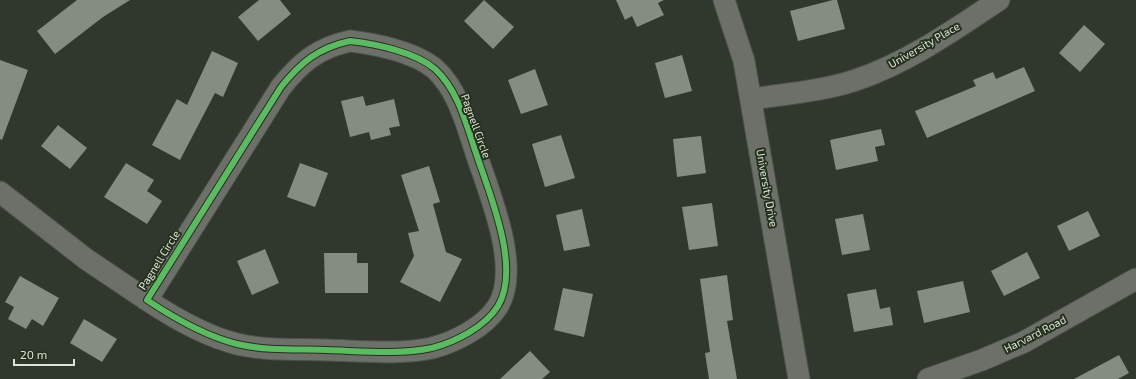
<svg xmlns="http://www.w3.org/2000/svg" width="1136" height="379" font-family="'Exo 2',sans-serif">
  <rect width="100%" height="100%" fill="#30372c"/>
  <!-- building -->
  <g fill="#858c80">
    <polygon points="77,0 130,0 103,17 55,54 37,31"/>
    <polygon points="259,0 280,0 291,14 258,41 238,17"/>
    <polygon points="484,0 514,27 493,49 464,21"/>
    <polygon points="616,0 664,0 658,3 664,15 637,27 632,16 625,20"/>
    <polygon points="833,0 837,0 845,29 798,41 790,11"/>
    <polygon points="1084,25 1105,44 1080,72 1059,53"/>
    <polygon points="212,51 238,63 223,97 215,93 180,160 152,145 177,99 187,105"/>
    <polygon points="682,55 692,91 665,98 655,63"/>
    <polygon points="0,60 28,70 2,140 0,139"/>
    <polygon points="1024,67 1035,91 927,138 915,111 976,86 973,80 993,72 996,79"/>
    <polygon points="535,69 548,105 521,114 508,80"/>
    <polygon points="363,96 366,106 394,99 400,126 389,128 391,135 371,140 369,132 350,137 341,101"/>
    <polygon points="58,125 87,148 70,169 41,146"/>
    <polygon points="881,129 885,145 875,147 878,161 836,170 830,140"/>
    <polygon points="561,135 575,178 545,187 532,144"/>
    <polygon points="701,136 706,173 677,177 673,139"/>
    <polygon points="126,163 154,180 147,191 162,201 147,224 104,197"/>
    <polygon points="300,163 328,173 315,207 287,197"/>
    <polygon points="429,166 440,202 433,204 446,252 462,259 440,302 400,282 414,256 408,233 419,231 401,175"/>
    <polygon points="712,203 718,246 689,250 682,207"/>
    <polygon points="582,209 590,246 564,251 556,215"/>
    <polygon points="1088,211 1100,236 1069,251 1057,226"/>
    <polygon points="863,214 870,250 842,255 835,219"/>
    <polygon points="265,249 279,283 252,295 237,261"/>
    <polygon points="1027,252 1040,278 1004,296 991,271"/>
    <polygon points="324,253 357,253 357,263 368,263 368,293 325,293"/>
    <polygon points="727,275 733,320 727,321 737,379 709,379 705,353 710,352 700,279"/>
    <polygon points="20,276 59,298 43,326 32,319 26,329 8,319 14,307 5,302"/>
    <polygon points="963,281 970,312 924,323 917,291"/>
    <polygon points="563,288 593,294 584,337 554,330"/>
    <polygon points="876,289 880,309 890,307 893,325 854,332 847,294"/>
    <polygon points="84,319 117,339 102,362 70,343"/>
    <polygon points="530,351 550,372 542,379 500,379"/>
    <polygon points="1119,355 1129,373 1118,379 1074,379"/>
  </g>
  <g fill="none" stroke-linecap="round" stroke-linejoin="round">
    <!-- minor casing -->
    <g stroke="#4c5248" stroke-width="23">
      <g id="minor">
        <polyline points="724,0 744,61 799,379"/>
        <path d="M350,41C376,44 415,52 435,69C459,91 467,127 477,156C490,195 521,268 498,306C485,327 455,342 432,348C399,355 361,351 327,350C298,349 266,351 237,344C205,336 174,318 147,300L281,87C301,62 318,48 350,41Z"/>
        <path d="M751,99C786,94 823,91 856,80C907,63 954,30 999,0"/>
        <polyline points="0,192 86,259 147,300"/>
        <polyline points="928,379 982,360 1024,342 1136,279"/>
      </g>
    </g>
    <!-- minor -->
    <use href="#minor" stroke="#6c7069" stroke-width="21"/>
    <!-- cycleway casing -->
    <g stroke="#25311e" stroke-width="8">
      <path id="cycleway" d="M350,41C376,44 415,52 435,69C459,91 467,127 477,156C490,195 521,268 498,306C485,327 455,342 432,348C399,355 361,351 327,350C298,349 266,351 237,344C205,336 174,318 147,300L281,87C301,62 318,48 350,41Z"/>
    </g>
    <!-- cycleway -->
    <use href="#cycleway" stroke="#5cba63" stroke-width="6"/>
  </g>
  <g text-anchor="middle" stroke-width="4" stroke-linejoin="round" paint-order="stroke">
    <!-- street labels -->
    <g font-size="11" fill="#dbe3d7" stroke="#25311e">
      <text transform="translate(924 45) rotate(-30)" y="4">University Place</text>
      <text transform="translate(476 126) rotate(70)" y="4">Pagnell Circle</text>
      <text transform="translate(767 188) rotate(80)" y="4">University Drive</text>
      <text transform="translate(159 260) rotate(-58)" y="4">Pagnell Circle</text>
      <text transform="translate(1035 334) rotate(-27)" y="4">Harvard Road</text>
    </g>
  </g>
  <!-- scale -->
  <path d="M14 359v6h60v-6" fill="none" stroke="#dbe3d7" stroke-width="2"/>
  <text x="20" y="359" font-size="12" fill="#dbe3d7" stroke="#25311e" stroke-width="3" paint-order="stroke">20 m</text>
</svg>
